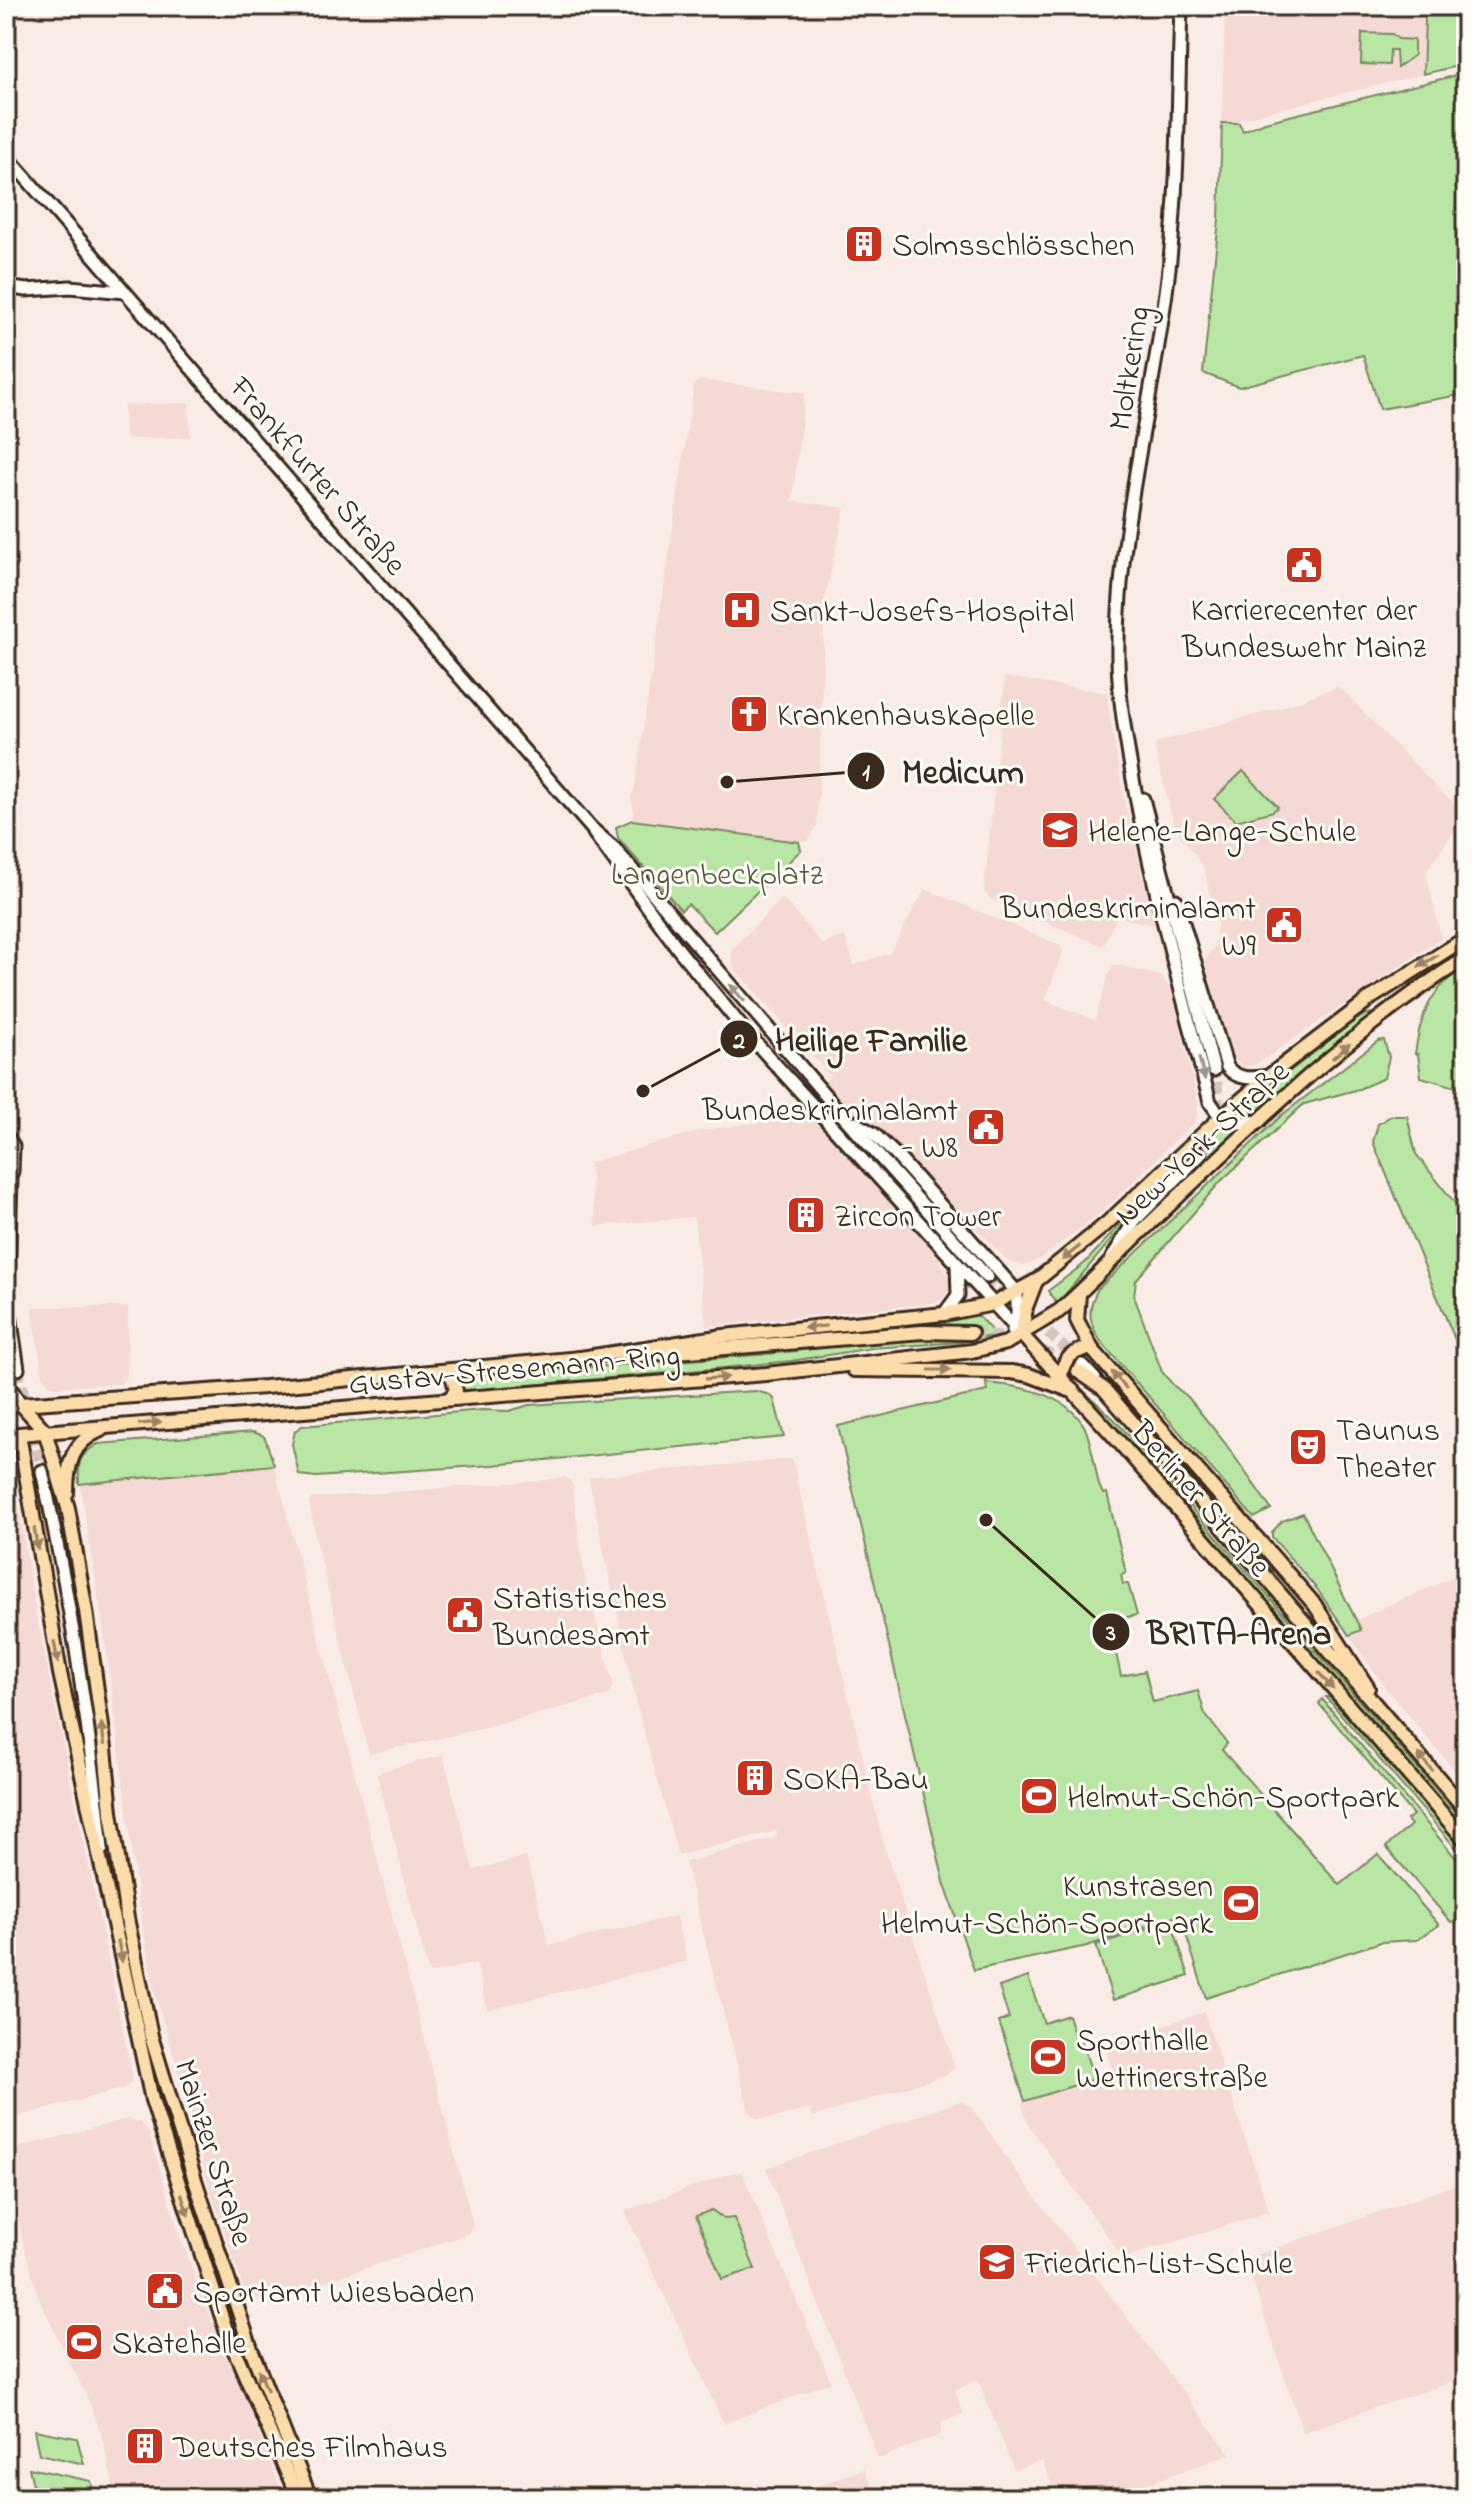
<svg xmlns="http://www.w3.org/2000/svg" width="1472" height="2504" font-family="'Indie Flower',sans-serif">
  <rect width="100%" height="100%" fill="#f9ece7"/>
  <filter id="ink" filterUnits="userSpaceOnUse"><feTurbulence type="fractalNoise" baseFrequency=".0125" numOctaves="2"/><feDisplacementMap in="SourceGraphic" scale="16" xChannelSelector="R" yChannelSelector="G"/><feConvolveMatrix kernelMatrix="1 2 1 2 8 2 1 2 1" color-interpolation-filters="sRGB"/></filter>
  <g filter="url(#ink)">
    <!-- built -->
    <g fill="#f4d9d4">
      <polygon points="1225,6 1423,6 1425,18 1423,74 1239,119 1239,123 1222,123"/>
      <polygon points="699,380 805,393 792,501 845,508 825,598 818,812 817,825 808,842 632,820 634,811 631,798 635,786 694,384"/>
      <polygon points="189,403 190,437 125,439 124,405"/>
      <polygon points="1005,677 1106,693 1124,799 1154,925 1117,917 1103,946 990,899 984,892"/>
      <polygon points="1336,687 1341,689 1440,791 1466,814 1426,872 1441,938 1256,1065 1244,1067 1232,1058 1205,962 1215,946 1217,923 1204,868 1175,828 1154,747 1158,742 1283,707"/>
      <polygon points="925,889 1060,945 1063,952 1045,1000 1095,1020 1112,964 1161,976 1172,992 1198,1104 1196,1120 1103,1211 1040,1259 1030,1264 1023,1266 1008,1261 975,1227 939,1261 949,1278 949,1290 941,1300 933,1303 706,1326 694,1217 596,1226 589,1163 699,1131 783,1119 830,1076 734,968 731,952 734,947 783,898 822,944 845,936 854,965 890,953"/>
      <polygon points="6,954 17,954 15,1117 6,1118"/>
      <polygon points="32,1307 128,1307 127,1377 120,1384 55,1387 50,1385 43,1377"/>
      <polygon points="792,1459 883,1843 954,2064 953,2069 946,2075 813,2117 810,2109 769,2119 756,2118 749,2111 685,1862 778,1837 777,1831 678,1855 636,1703 589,1480 590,1477"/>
      <polygon points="274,1465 473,2225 468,2234 279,2297 259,2300 244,2290 206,2176 192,2117 155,1994 138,1899 106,1646 80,1484"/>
      <polygon points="566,1477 572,1483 584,1575 613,1684 609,1695 485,1728 369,1754 317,1544 309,1502 312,1498 540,1481"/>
      <polygon points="16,1489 36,1614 132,2074 131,2081 125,2088 9,2119 6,2119 6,1490"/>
      <polygon points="1466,1537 1466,1784 1387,1690 1349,1635 1361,1630 1356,1620 1458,1575 1460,1542"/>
      <polygon points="443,1755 473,1870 526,1857 549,1945 676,1916 687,1961 487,2010 476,1963 429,1974 377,1775 382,1771"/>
      <polygon points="1204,2012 1269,2212 1123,2258 1030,2127 1021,2103 1113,2074 1105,2044"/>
      <polygon points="961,2101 970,2105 1013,2167 1230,2454 1108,2498 1057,2498 1042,2461 1014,2470 978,2380 955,2390 963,2414 943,2422 940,2435 878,2459 766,2168"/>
      <polygon points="128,2119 140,2122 149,2133 180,2236 211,2320 234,2371 284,2498 116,2498 102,2437 89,2401 39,2299 23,2243 9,2166 12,2156 20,2147"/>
      <polygon points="742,2172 831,2382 724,2424 625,2211 731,2173"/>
      <polygon points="1466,2181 1466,2377 1303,2432 1245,2259"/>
      <polygon points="864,2469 876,2498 784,2498"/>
    </g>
    <!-- green -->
    <g fill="#b9e6a4" stroke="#7a8861" stroke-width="2">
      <polygon points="1423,6 1463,6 1463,9 1466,9 1466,64 1423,74 1425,18"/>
      <polygon points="1362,33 1392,34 1398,39 1414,40 1414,55 1397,68 1396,50 1390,50 1389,65 1361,64"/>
      <polygon points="1466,73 1466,394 1380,409 1363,355 1239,387 1203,373 1219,219 1222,123 1239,123 1243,131 1265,122"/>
      <polygon points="1243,771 1278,807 1273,811 1236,821 1214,799"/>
      <polygon points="632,820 799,842 801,850 715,932 688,904 681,910 618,838 616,827"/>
      <path d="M1466,966V1090L1421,1077L1418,1054H1415C1420,1014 1431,988 1466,966Z"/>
      <polygon points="1375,1013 1267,1107 1249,1115 1235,1114 1353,1022 1366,1014"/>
      <path d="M1384,1040L1389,1057L1384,1078L1359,1089L1304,1104L1220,1182L1136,1280L1134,1296L1162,1372L1174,1386L1188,1397L1225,1443L1271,1509L1254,1518L1102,1343C1089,1325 1086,1309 1098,1289L1282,1115L1378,1041Z"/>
      <polygon points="1391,1116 1407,1116 1416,1154 1466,1217 1466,1366 1373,1142 1378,1124"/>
      <polygon points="1225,1123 1244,1127 1208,1161 1193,1150"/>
      <polygon points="1127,1217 1129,1219 1057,1304 1048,1291 1085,1263"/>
      <path d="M977,1315L996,1335L962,1342L872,1348L791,1361L722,1368L462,1391L460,1378C559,1368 659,1363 757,1355C823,1349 905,1335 970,1341L971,1327L946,1325L717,1343Z"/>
      <polygon points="1084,1355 1091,1356 1276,1568 1273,1571 1138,1415 1086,1361 1072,1380 1115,1420 1466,1824 1466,1831 1120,1431 1069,1378 1069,1371"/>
      <path d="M986,1383C1020,1386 1062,1392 1083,1424C1091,1437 1095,1469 1099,1485L1103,1494L1107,1493L1126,1573L1121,1575L1123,1584H1128L1137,1615L1109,1621L1121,1676L1145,1671L1153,1702L1198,1691L1205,1714L1227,1743L1222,1750L1340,1885L1378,1854L1439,1925L1417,1940L1381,1942L1206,1998L1180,1915L1087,1946L974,1970L944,1882L838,1426L987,1391Z"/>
      <polygon points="756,1391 770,1395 774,1399 784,1437 493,1465 316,1477 299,1475 292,1444 295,1431 302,1426 482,1410 509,1411 529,1405"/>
      <path d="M253,1432L262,1435L265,1438L274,1465L79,1484C78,1463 78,1455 98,1444Z"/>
      <polygon points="1303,1513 1361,1630 1349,1635 1317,1589 1272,1537 1272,1532 1282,1521"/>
      <polygon points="1326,1697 1330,1697 1466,1852 1466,1860"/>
      <polygon points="1322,1699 1466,1870 1466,1918 1451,1922 1386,1847 1411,1825 1407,1820 1413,1815 1319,1704"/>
      <polygon points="1171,1921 1189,1976 1113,2000 1096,1945"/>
      <polygon points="1028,1977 1044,2023 1068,2015 1074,2034 1079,2033 1094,2079 1025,2101 999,2022 1009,2018 999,1987"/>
      <polygon points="712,2210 724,2219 734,2218 755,2269 722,2279 696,2216"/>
      <polygon points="34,2430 77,2438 84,2464 39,2454"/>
      <polygon points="29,2468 91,2481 95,2498 36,2498"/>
    </g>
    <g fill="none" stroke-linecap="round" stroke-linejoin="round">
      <!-- secondary-tunnel -->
      <g stroke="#d3c5bf" stroke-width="11" stroke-dasharray="11 5.5" stroke-linecap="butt">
        <path d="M1200,1155C1219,1129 1222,1101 1214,1070"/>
        <path d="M987,1277C1017,1308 1052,1334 1082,1365"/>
        <polyline points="18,1369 42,1471"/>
      </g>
      <!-- primary-tunnel -->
      <path stroke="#d3c5bf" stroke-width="12" stroke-dasharray="12 6" stroke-linecap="butt" d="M971,1333C1010,1337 1045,1349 1078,1371"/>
      <!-- secondary casing -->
      <g stroke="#3b2a1e" stroke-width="17">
        <g id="secondary">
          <path d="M1181,6C1178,96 1179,187 1168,277C1153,403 1116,533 1118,660C1119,702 1127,744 1134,785C1153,892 1183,997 1210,1102L1222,1119L1239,1123L1260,1121"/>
          <polyline points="6,155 592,829 615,849 843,1116 987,1277"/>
          <polyline points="6,287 26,290 70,287 125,292"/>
          <polyline points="1143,799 1214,1070"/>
          <polyline points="594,833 679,950 745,1031 1022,1335"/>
          <path d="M1176,900L1227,1067C1238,1081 1253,1078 1269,1076"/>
          <polyline points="854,1122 874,1134 896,1155 1017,1292 1017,1313 1013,1330"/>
          <polyline points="6,1135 13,1146 12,1172"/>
          <polyline points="6,1160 11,1181 7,1295 18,1369"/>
          <polyline points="1112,1258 1134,1221 1200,1155"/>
          <polyline points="944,1314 958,1295 957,1265"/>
          <polyline points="1082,1365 1095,1379"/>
          <polyline points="6,1382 21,1404"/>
          <path d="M42,1471C70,1597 89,1721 102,1849"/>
        </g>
      </g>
      <!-- primary casing -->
      <g stroke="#3b2a1e" stroke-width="18">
        <g id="primary">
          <polyline points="1079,1294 1077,1320 1092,1349 1315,1605 1368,1688"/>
          <polyline points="1022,1335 1120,1443 1466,1841"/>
          <polyline points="1022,1335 1026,1307 1036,1281"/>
          <polyline points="639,1355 922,1332 971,1333"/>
          <polyline points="574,1359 724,1336 944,1314 993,1304 1036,1281 1106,1224 1220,1118 1269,1076 1371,998 1466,938"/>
          <polyline points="854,1370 1011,1372 1029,1375 1069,1390"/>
          <polyline points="1078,1371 1104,1389 1466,1810"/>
          <polyline points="447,1372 453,1378 456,1391 449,1399"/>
          <path d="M1061,1378C1062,1360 1073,1349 1092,1349"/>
          <polyline points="21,1404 45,1431 68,1508 86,1611 105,1748 111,1812 127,1918 151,2036 194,2177 251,2349 310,2498"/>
          <polyline points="6,1405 265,1387 581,1358"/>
          <polyline points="19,1434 60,1673 152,2100 227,2333 298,2498"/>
          <path d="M6,1435L766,1374L972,1351L1006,1343L1059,1311C1087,1287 1112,1260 1138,1235C1241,1137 1345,1033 1466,958"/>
          <path d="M67,1493C67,1464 72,1442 101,1430"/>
        </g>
      </g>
      <!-- secondary -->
      <use href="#secondary" stroke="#fdfcf7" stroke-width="11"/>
      <!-- primary -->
      <use href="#primary" stroke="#fddcac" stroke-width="12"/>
    </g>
    <!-- one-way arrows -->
    <defs><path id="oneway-solid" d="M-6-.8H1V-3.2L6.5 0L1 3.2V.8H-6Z" transform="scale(2)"/></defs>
    <g fill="#9c8365">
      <use href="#oneway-solid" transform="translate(1428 961) rotate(149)"/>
      <use href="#oneway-solid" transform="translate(1341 1051) rotate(-40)"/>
      <use href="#oneway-solid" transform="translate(1071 1253) rotate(141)"/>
      <use href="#oneway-solid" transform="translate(815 1327) rotate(175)"/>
      <use href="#oneway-solid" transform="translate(940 1370)"/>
      <use href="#oneway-solid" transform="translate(717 1378) rotate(-4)"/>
      <use href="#oneway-solid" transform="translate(1119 1380) rotate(-131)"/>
      <use href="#oneway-solid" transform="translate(150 1423) rotate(-5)"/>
      <use href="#oneway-solid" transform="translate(36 1539) rotate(80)"/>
      <use href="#oneway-solid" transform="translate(56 1652) rotate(80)"/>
      <use href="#oneway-solid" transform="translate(1326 1681) rotate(49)"/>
      <use href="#oneway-solid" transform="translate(103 1734) rotate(-98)"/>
      <use href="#oneway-solid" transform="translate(1425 1762) rotate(-130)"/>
      <use href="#oneway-solid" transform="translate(120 1951) rotate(79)"/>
      <use href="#oneway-solid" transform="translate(185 2205) rotate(72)"/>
      <use href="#oneway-solid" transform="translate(263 2380) rotate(-112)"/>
    </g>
    <g fill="#9c938a">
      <use href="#oneway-solid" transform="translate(737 993) rotate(-132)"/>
      <use href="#oneway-solid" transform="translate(1202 1069) rotate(75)"/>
    </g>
  </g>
  <!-- icons -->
  <defs>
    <g id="building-square" transform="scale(2)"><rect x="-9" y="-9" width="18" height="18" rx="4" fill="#c8321e" stroke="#fdfcf7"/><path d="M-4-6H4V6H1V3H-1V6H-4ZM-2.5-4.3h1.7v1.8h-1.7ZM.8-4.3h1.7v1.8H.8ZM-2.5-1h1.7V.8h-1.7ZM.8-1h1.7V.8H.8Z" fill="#fff"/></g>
    <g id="civic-square" transform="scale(2)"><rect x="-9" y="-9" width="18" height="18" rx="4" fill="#c8321e" stroke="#fdfcf7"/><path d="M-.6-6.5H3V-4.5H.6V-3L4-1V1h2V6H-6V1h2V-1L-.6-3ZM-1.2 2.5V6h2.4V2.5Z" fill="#fff"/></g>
    <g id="hospital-square" transform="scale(2)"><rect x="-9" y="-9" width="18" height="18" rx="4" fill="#c8321e" stroke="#fdfcf7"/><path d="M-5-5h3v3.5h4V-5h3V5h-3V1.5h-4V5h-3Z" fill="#fff"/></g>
    <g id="church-square" transform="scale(2)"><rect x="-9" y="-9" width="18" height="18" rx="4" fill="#c8321e" stroke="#fdfcf7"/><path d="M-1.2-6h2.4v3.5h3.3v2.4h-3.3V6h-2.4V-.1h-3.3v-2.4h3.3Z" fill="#fff"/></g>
    <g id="school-square" transform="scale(2)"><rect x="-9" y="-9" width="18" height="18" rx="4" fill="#c8321e" stroke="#fdfcf7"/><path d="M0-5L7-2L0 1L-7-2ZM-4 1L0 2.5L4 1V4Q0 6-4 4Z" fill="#fff"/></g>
    <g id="theatre-square" transform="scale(2)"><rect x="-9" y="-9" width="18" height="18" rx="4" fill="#c8321e" stroke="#fdfcf7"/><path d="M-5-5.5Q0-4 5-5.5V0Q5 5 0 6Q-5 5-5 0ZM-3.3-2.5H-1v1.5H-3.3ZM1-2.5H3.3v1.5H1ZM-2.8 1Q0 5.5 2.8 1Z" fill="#fff"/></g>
    <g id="stadium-square" transform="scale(2)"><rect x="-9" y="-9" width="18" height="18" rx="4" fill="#c8321e" stroke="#fdfcf7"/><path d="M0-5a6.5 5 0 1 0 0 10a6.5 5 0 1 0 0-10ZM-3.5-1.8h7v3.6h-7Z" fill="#fff"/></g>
  </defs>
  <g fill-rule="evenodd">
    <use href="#building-square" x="864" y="244"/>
    <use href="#civic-square" x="1304" y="565"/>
    <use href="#hospital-square" x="742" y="610"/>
    <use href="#church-square" x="749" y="714"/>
    <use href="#school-square" x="1060" y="830"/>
    <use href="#civic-square" x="1284" y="925"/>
    <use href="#civic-square" x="986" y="1127"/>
    <use href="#building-square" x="806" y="1215"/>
    <use href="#theatre-square" x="1308" y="1447"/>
    <use href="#civic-square" x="465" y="1615"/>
    <use href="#building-square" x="755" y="1778"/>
    <use href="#stadium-square" x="1039" y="1796"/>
    <use href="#stadium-square" x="1241" y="1903"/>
    <use href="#stadium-square" x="1048" y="2057"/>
    <use href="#school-square" x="997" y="2262"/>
    <use href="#civic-square" x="165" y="2291"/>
    <use href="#stadium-square" x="84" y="2342"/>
    <use href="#building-square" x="145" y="2446"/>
  </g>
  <g text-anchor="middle" stroke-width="6" stroke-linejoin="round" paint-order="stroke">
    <!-- poi labels -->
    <g font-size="32" fill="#3b2a1e" stroke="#fdfcf7" text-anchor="start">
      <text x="892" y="255">Solmsschlösschen</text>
      <text x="1304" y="620" text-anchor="middle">Karrierecenter der<tspan x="1304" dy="37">Bundeswehr Mainz</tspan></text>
      <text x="770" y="621">Sankt-Josefs-Hospital</text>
      <text x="777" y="725">Krankenhauskapelle</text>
      <text x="1088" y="841">Helene-Lange-Schule</text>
      <text x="1256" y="918" text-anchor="end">Bundeskriminalamt<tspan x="1256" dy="37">W9</tspan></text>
      <text x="958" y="1120" text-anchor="end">Bundeskriminalamt<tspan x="958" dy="37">- W8</tspan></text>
      <text x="834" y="1226">Zircon Tower</text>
      <text x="1336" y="1440">Taunus<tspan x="1336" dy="37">Theater</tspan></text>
      <text x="493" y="1608">Statistisches<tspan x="493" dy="37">Bundesamt</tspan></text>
      <text x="783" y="1789">SOKA-Bau</text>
      <text x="1067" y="1807">Helmut-Schön-Sportpark</text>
      <text x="1213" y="1896" text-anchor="end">Kunstrasen<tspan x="1213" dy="37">Helmut-Schön-Sportpark</tspan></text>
      <text x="1076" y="2050">Sporthalle<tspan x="1076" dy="37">Wettinerstraße</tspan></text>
      <text x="1025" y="2273">Friedrich-List-Schule</text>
      <text x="193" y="2302">Sportamt Wiesbaden</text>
      <text x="112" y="2353">Skatehalle</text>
      <text x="173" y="2457">Deutsches Filmhaus</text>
    </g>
    <!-- street labels -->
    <g font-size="32" fill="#3b2a1e" stroke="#fdfcf7">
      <text transform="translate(1128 368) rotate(-81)" y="11">Moltkering</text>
      <text transform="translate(319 475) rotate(49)" y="11">Frankfurter Straße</text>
      <text transform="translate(1201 1142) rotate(-43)" y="11">New-York-Straße</text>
      <text transform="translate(514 1368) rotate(-5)" y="11">Gustav-Stresemann-Ring</text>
      <text transform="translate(1202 1498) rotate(49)" y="11">Berliner Straße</text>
      <text transform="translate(215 2152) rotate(72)" y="11">Mainzer Straße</text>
    </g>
    <!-- park labels -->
    <g font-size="32" fill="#5a5940" stroke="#fdfcf7">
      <text x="717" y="884">Langenbeckplatz</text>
    </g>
  </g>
  <!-- callouts -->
  <path fill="none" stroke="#3b2a1e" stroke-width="3" d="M727 782L866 771M643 1091L739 1039M986 1520L1111 1632"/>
  <g fill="#3b2a1e" stroke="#fdfcf7" stroke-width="3">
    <circle cx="727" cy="782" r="8"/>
    <circle cx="643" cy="1091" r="8"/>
    <circle cx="986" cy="1520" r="8"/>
    <circle cx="866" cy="771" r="20"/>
    <circle cx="739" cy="1039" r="20"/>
    <circle cx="1111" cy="1632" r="20"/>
  </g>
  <g font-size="24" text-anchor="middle" font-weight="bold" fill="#fff">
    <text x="866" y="780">1</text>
    <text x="739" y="1048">2</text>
    <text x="1111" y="1640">3</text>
  </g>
  <g font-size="34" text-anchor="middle" font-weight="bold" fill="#3b2a1e" stroke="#fdfcf7" stroke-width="6" stroke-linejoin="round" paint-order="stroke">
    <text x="963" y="783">Medicum</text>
    <text x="871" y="1051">Heilige Familie</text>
    <text x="1239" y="1644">BRITA-Arena</text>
  </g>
  <!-- margin -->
  <rect width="1472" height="2504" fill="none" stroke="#fdfcf7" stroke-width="32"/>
  <rect x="16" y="16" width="1440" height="2472" fill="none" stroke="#3b2a1e" stroke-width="3" filter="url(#ink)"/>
</svg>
